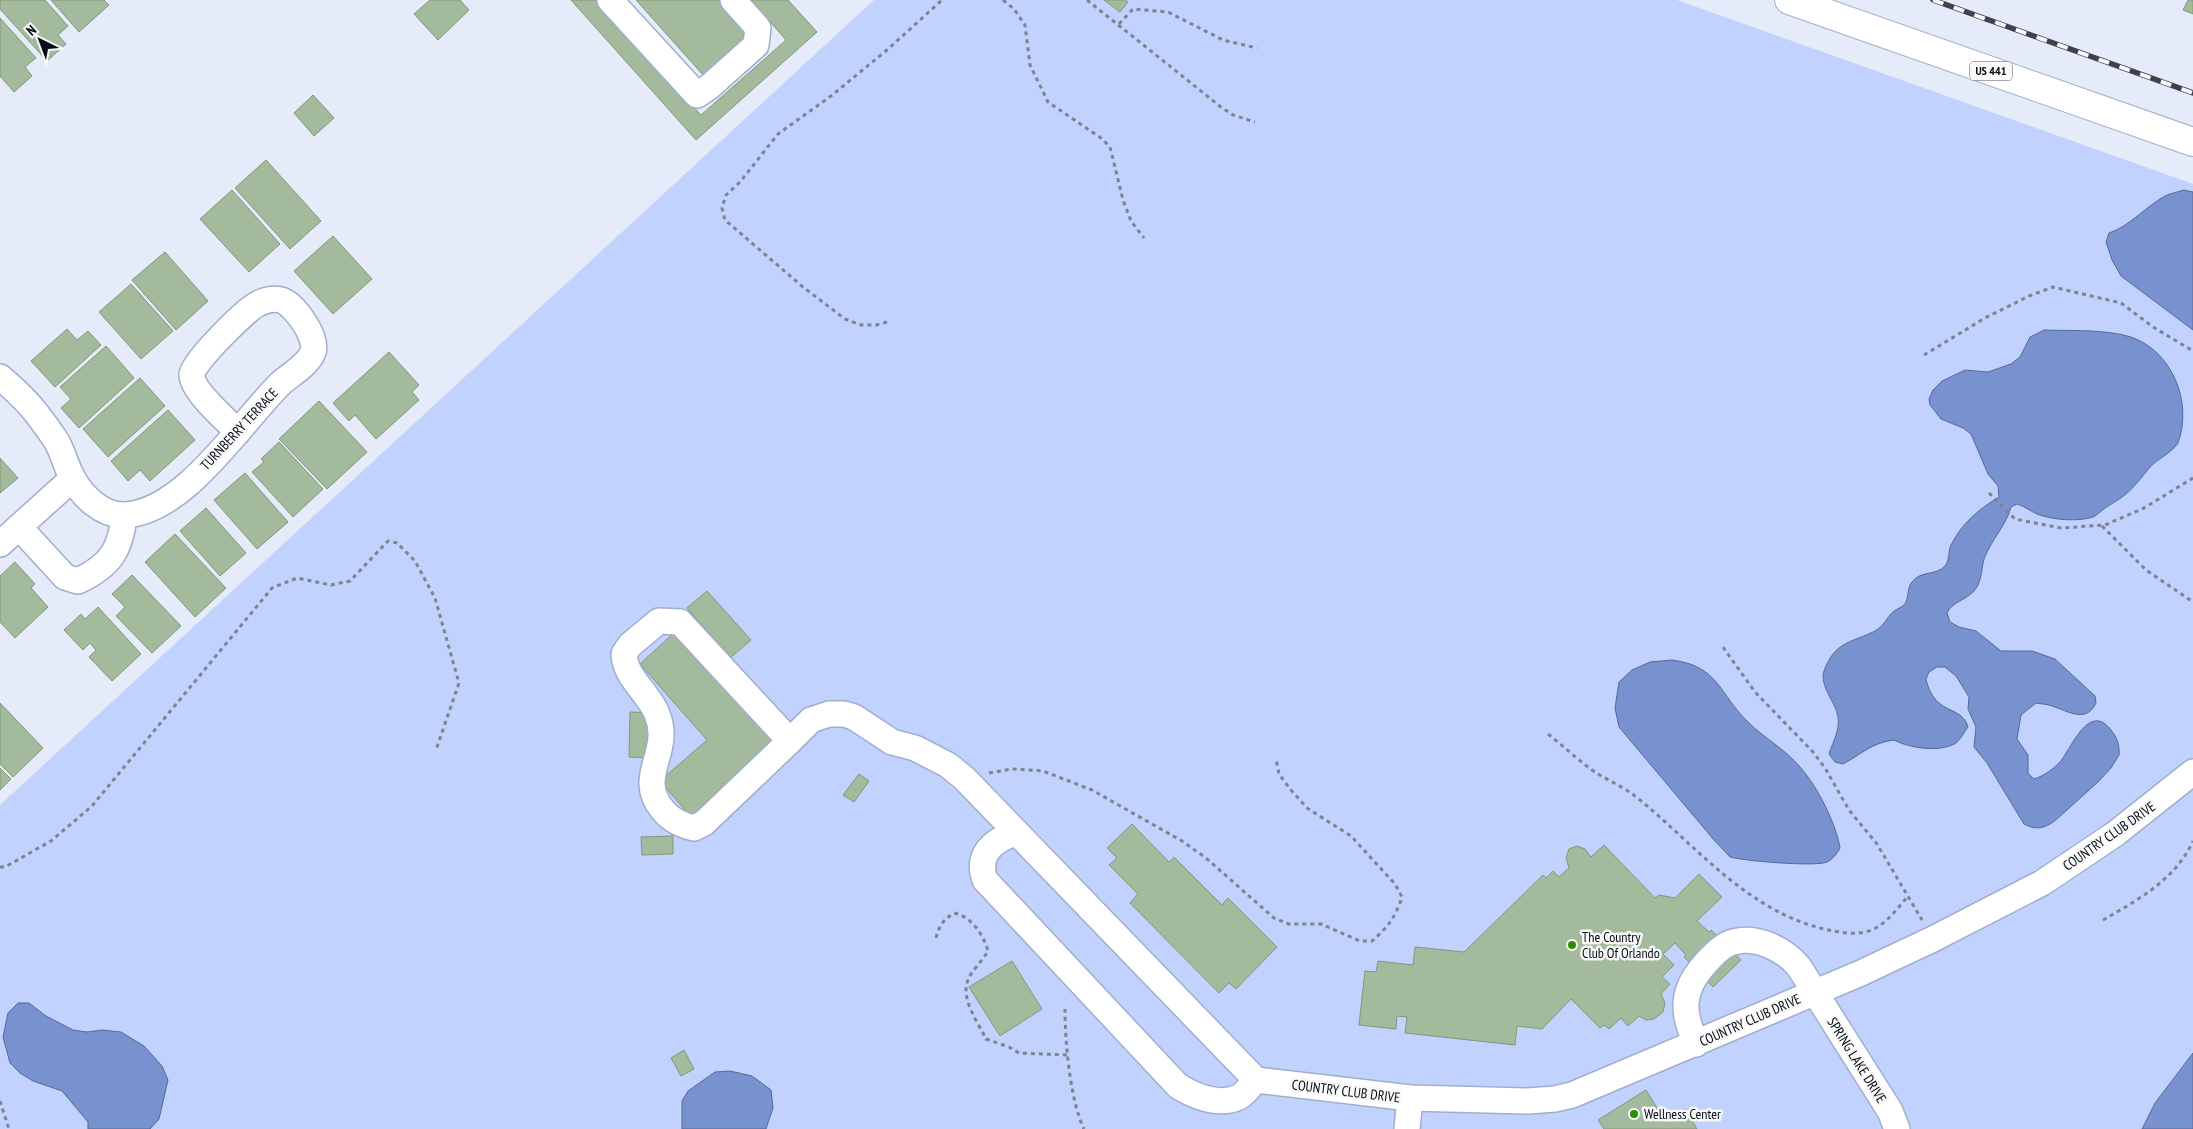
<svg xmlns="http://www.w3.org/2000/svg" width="2193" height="1129" font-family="'PT Sans Narrow',sans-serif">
  <rect width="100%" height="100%" fill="#e5ebf9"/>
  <!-- green -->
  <polygon fill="#c0d2fd" points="874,0 1677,0 2193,184 2193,1053 2155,1103 2142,1129 0,1129 0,805"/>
  <!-- water -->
  <g fill="#7891cf" stroke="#566998">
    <path d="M2184,190L2193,192V330L2121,276L2112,260L2106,242L2109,233C2130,226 2145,207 2165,196C2171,193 2178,192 2184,190Z"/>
    <path d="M2044,330C2072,331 2105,329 2131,337C2172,351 2193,402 2178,443C2171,453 2161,457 2152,465C2146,471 2141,479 2135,485C2127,495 2116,501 2105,508C2101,511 2097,515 2093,517C2078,522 2052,520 2037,514C2030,511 2024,506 2017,504L2011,507C2006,526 1991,540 1984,559C1981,570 1982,582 1974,591C1966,600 1952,602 1947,613L1950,622L1959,627L1976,631L2001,651H2032L2055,659L2095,696L2096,703C2086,724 2068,711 2052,706C2047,704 2041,704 2036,703L2021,715L2017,739L2028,755V773L2034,779C2044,776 2053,769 2060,762C2071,749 2089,701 2111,730C2117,737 2120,746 2119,755L2111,768L2099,781L2057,819C2046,828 2037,831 2024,824L1987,763L1974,747L1976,727L1968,709L1969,697L1956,676L1945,667H1937L1929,672L1926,679C1928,688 1932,697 1939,703C1950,712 1964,712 1968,727C1964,732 1961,739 1956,743C1940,753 1909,748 1894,740C1871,743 1862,754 1843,764L1835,762L1829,754C1833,741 1840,731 1838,717C1836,702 1819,686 1824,671C1835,641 1851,643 1875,631C1884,626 1887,617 1893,612C1896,609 1900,608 1903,606C1910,600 1906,589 1912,582C1921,570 1936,576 1945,566C1950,560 1948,551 1951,545C1962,523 1979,509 1999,497L1998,486L1988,474L1971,434L1963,428L1941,419L1930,405L1929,399L1933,390L1942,381L1965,370L1988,372L2011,364L2020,357L2030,337Z"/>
    <path d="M1672,660C1719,666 1719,694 1748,722C1764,738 1785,749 1800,767C1817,786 1836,823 1840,848C1837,854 1833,859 1827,862C1816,867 1744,861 1730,857L1714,840L1619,727L1615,708L1619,682L1632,670L1650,662Z"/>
    <polygon points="18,1003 29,1003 46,1016 73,1030 87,1032 102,1030 121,1032 144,1046 162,1066 168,1080 159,1119 150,1129 88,1129 88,1122 62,1091 33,1081 20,1073 10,1063 3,1037 8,1013"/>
    <polygon points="2193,1053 2193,1129 2142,1129 2155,1103"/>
    <polygon points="730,1071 752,1076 771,1090 773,1108 766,1129 682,1129 682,1101 688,1091 715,1072"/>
  </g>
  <!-- building -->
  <g fill="#a3ba9d" stroke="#81987b">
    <polygon points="0,0 45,0 68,26 58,35 66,44 47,61 0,9"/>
    <polygon points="51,0 104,0 109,5 79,32"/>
    <polygon points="430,0 460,0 469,10 438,40 414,14"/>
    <polygon points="571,0 597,0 701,115 786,40 751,0 788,0 817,32 696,140"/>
    <polygon points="636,0 718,0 750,35 704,76"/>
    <polygon points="1104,0 1125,0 1128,2 1120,12"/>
    <polygon points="2188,0 2193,0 2193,14 2183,10"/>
    <polygon points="0,18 36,58 25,67 32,76 14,92 0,76"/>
    <polygon points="313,95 334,118 314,136 294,113"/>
    <polygon points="266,160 321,221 290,249 235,188"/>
    <polygon points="232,190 280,244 249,272 200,219"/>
    <polygon points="333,236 372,279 333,314 294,271"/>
    <polygon points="165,252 208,301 176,330 132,280"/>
    <polygon points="131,284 173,331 141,359 99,312"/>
    <polygon points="67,329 77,340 88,331 101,345 55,387 31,361"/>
    <polygon points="106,346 134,378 79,428 61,408 71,399 60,387"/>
    <polygon points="389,352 419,385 412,392 419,400 376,439 355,415 349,421 333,403"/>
    <polygon points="140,378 165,406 108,457 83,429"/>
    <polygon points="319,401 367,452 327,489 279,439"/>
    <polygon points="168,410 195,440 150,481 140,470 128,481 111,461"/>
    <polygon points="279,442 323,489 293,517 252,472 264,462 261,459"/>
    <polygon points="0,458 18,478 0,493"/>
    <polygon points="245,473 288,522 257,549 214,500"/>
    <polygon points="206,508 246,553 220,576 180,531"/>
    <polygon points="175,534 226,588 195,617 145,562"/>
    <polygon points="15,562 35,584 31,588 48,607 15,638 0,622 0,576"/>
    <polygon points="132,575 181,626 152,653 116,616 125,607 112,594"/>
    <polygon points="707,591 751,640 730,658 687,608"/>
    <polygon points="98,607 141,654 112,681 89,657 96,650 90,643 83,650 64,630 81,614 85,619"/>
    <polygon points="676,631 777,745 693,819 660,781 707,740 640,664"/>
    <polygon points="0,703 43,748 13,777 0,764"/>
    <polygon points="630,712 653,713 651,758 629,757"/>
    <polygon points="0,768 11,779 0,790"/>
    <polygon points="859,774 869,781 854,802 843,795"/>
    <polygon points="1132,824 1169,862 1174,857 1222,905 1228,898 1277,947 1236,989 1229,983 1219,993 1130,903 1138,894 1109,865 1117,858 1107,848"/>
    <polygon points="673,836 673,854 642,855 641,837"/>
    <polygon points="1604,845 1655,898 1659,895 1675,898 1699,874 1722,897 1697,921 1709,932 1711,930 1741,960 1713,987 1684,957 1686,955 1675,943 1663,954 1674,965 1662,977 1670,984 1661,994 1665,1003 1663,1012 1654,1019 1646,1020 1639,1016 1628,1026 1621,1018 1609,1029 1604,1025 1600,1028 1571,999 1542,1029 1517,1026 1515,1045 1405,1033 1407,1017 1397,1016 1396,1029 1359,1025 1365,971 1376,972 1378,961 1413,965 1415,947 1464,952 1543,875 1546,878 1553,871 1559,877 1569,868 1566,858 1569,849 1577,846 1585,849 1591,857"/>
    <polygon points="1012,961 1042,1009 1000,1036 969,987"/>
    <polygon points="684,1050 694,1069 681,1076 671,1058"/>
    <polygon points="1646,1090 1665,1121 1685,1109 1697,1129 1604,1129 1598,1120"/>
  </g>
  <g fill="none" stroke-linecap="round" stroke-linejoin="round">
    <!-- minor casing -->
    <g stroke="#a0aece" stroke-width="28">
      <g id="minor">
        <polyline points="610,0 697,95 709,87 756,45 758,28 733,0"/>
        <path d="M0,377C13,388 27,401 37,414C44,423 51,433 57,442C63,453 66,466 72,477C82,496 102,516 125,515C185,512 241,422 281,383C291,374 308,365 313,352C318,337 294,304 281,300C271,298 264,300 256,305C245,311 192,363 192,374C191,390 226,420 238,432"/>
        <path d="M19,527L65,577L78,581C110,566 121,550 124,515"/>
        <polyline points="0,544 72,479"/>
        <path d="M790,741L704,823L694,828C681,825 670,820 662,809C635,776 673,752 657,714C649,693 625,678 624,654L630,645L659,621L680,622L790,741L811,720L829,714H844L854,717L892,742L915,748L948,765L964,778L1256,1080C1251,1085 1245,1094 1239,1097C1219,1106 1196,1097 1178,1086L985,880C976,855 992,841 1015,833"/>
        <path d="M1696,1044C1691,1031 1685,1017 1686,1003C1687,988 1694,977 1704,965C1711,957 1720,947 1730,943C1755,934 1784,949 1799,967L1890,1111L1897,1129"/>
        <polyline points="1256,1080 1410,1098 1528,1101 1555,1099 1572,1095 1861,973 1933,939 2042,883 2115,834 2193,772"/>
        <polyline points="1407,1129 1410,1098"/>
      </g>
    </g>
    <!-- major casing -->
    <g stroke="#a0aece" stroke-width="30">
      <polyline id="major" points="1789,0 2193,142"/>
    </g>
    <!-- path -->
    <g stroke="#7e838f" stroke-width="3" stroke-dasharray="4 4" stroke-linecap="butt">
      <polyline points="1003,0 1014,9 1025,25 1030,65 1048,102 1101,138 1110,147 1123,200 1131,221 1144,238"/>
      <polyline points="1087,0 1221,107 1233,115 1255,122"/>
      <polyline points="1119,24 1133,9 1168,12 1223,40 1257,48"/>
      <polyline points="887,322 876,325 861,325 845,319 803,287 725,220 722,208 726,195 740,182 778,134 831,96 887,50 942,0"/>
      <polyline points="1924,355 1985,318 2029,296 2053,287 2121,303 2153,327 2193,351"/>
      <polyline points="1989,493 2015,519 2061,528 2105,525 2144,508 2193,478"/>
      <polyline points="2102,526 2146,570 2193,602"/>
      <polyline points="1723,647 1755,692 1813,752 1825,768 1849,810 1877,844 1922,920"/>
      <path d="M1548,734C1563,746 1577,759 1592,770C1608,781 1625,787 1640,800C1697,847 1748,911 1824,929C1837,932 1852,935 1865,932C1884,928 1896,910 1908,896"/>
      <path d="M989,773L1012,769L1043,771L1092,790L1182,841L1206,858L1274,918L1289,924H1321L1360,941H1372C1388,927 1395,918 1402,897L1395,884L1351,836L1307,808L1290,789L1279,774L1276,759"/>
      <polyline points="0,867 5,867 51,841 92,806 272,588 297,578 331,585 350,581 388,541 397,543 415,561 435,598 459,683 436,750"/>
      <path d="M2103,920C2138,900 2176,879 2193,841"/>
      <path d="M936,938C939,926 943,920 954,913C972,917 983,934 988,951C983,960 970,973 968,980C960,999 978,1022 986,1039L1009,1047L1019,1053L1068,1055"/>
      <path d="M1065,1009C1065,1042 1070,1100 1084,1129"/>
      <polyline points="0,1101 9,1129"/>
    </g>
    <!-- minor -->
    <use href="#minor" stroke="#fff" stroke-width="25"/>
    <!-- major -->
    <use href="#major" stroke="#fff" stroke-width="28"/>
    <!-- rail casing -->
    <g stroke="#3d424d" stroke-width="5.5">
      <polyline id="rail" points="1933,0 2193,93"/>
    </g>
    <!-- rail -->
    <use href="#rail" stroke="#f8f8f8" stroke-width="4" stroke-dasharray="11" stroke-linecap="butt"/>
  </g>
  <!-- markers -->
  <g fill="#2b8d04" stroke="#f8f8f8" stroke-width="2">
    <circle cx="1572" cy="945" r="5"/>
    <circle cx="1634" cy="1114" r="5"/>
  </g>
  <g text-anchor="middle" stroke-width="5" stroke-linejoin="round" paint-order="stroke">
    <!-- shield labels -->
    <rect fill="#f8f8f8" stroke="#4f535a" stroke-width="1" x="1970" y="61.5" width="42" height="19" rx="4"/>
    <g font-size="12" font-weight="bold" fill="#070c16">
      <text x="1991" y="75">US 441</text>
    </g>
    <!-- street labels -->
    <g font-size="14" fill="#070c16" stroke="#f8f8f8">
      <text transform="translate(239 429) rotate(-47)" y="5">TURNBERRY TERRACE</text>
      <text transform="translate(2109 836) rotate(-35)" y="5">COUNTRY CLUB DRIVE</text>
      <text transform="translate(1750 1020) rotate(-24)" y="5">COUNTRY CLUB DRIVE</text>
      <text transform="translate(1857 1060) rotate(58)" y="5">SPRING LAKE DRIVE</text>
      <text transform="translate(1346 1091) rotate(7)" y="5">COUNTRY CLUB DRIVE</text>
    </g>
    <!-- poi labels -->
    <g font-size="14" fill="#070c16" stroke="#f8f8f8" text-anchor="start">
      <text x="1582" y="942">The Country<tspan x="1582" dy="16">Club Of Orlando</tspan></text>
      <text x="1644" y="1119">Wellness Center</text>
    </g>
  </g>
  <!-- north arrow -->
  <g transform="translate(40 40) rotate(318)" stroke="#f8f8f8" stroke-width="4" paint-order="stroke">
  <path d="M0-4L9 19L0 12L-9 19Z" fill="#070c16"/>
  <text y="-8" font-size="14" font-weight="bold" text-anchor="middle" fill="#070c16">N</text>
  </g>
</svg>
